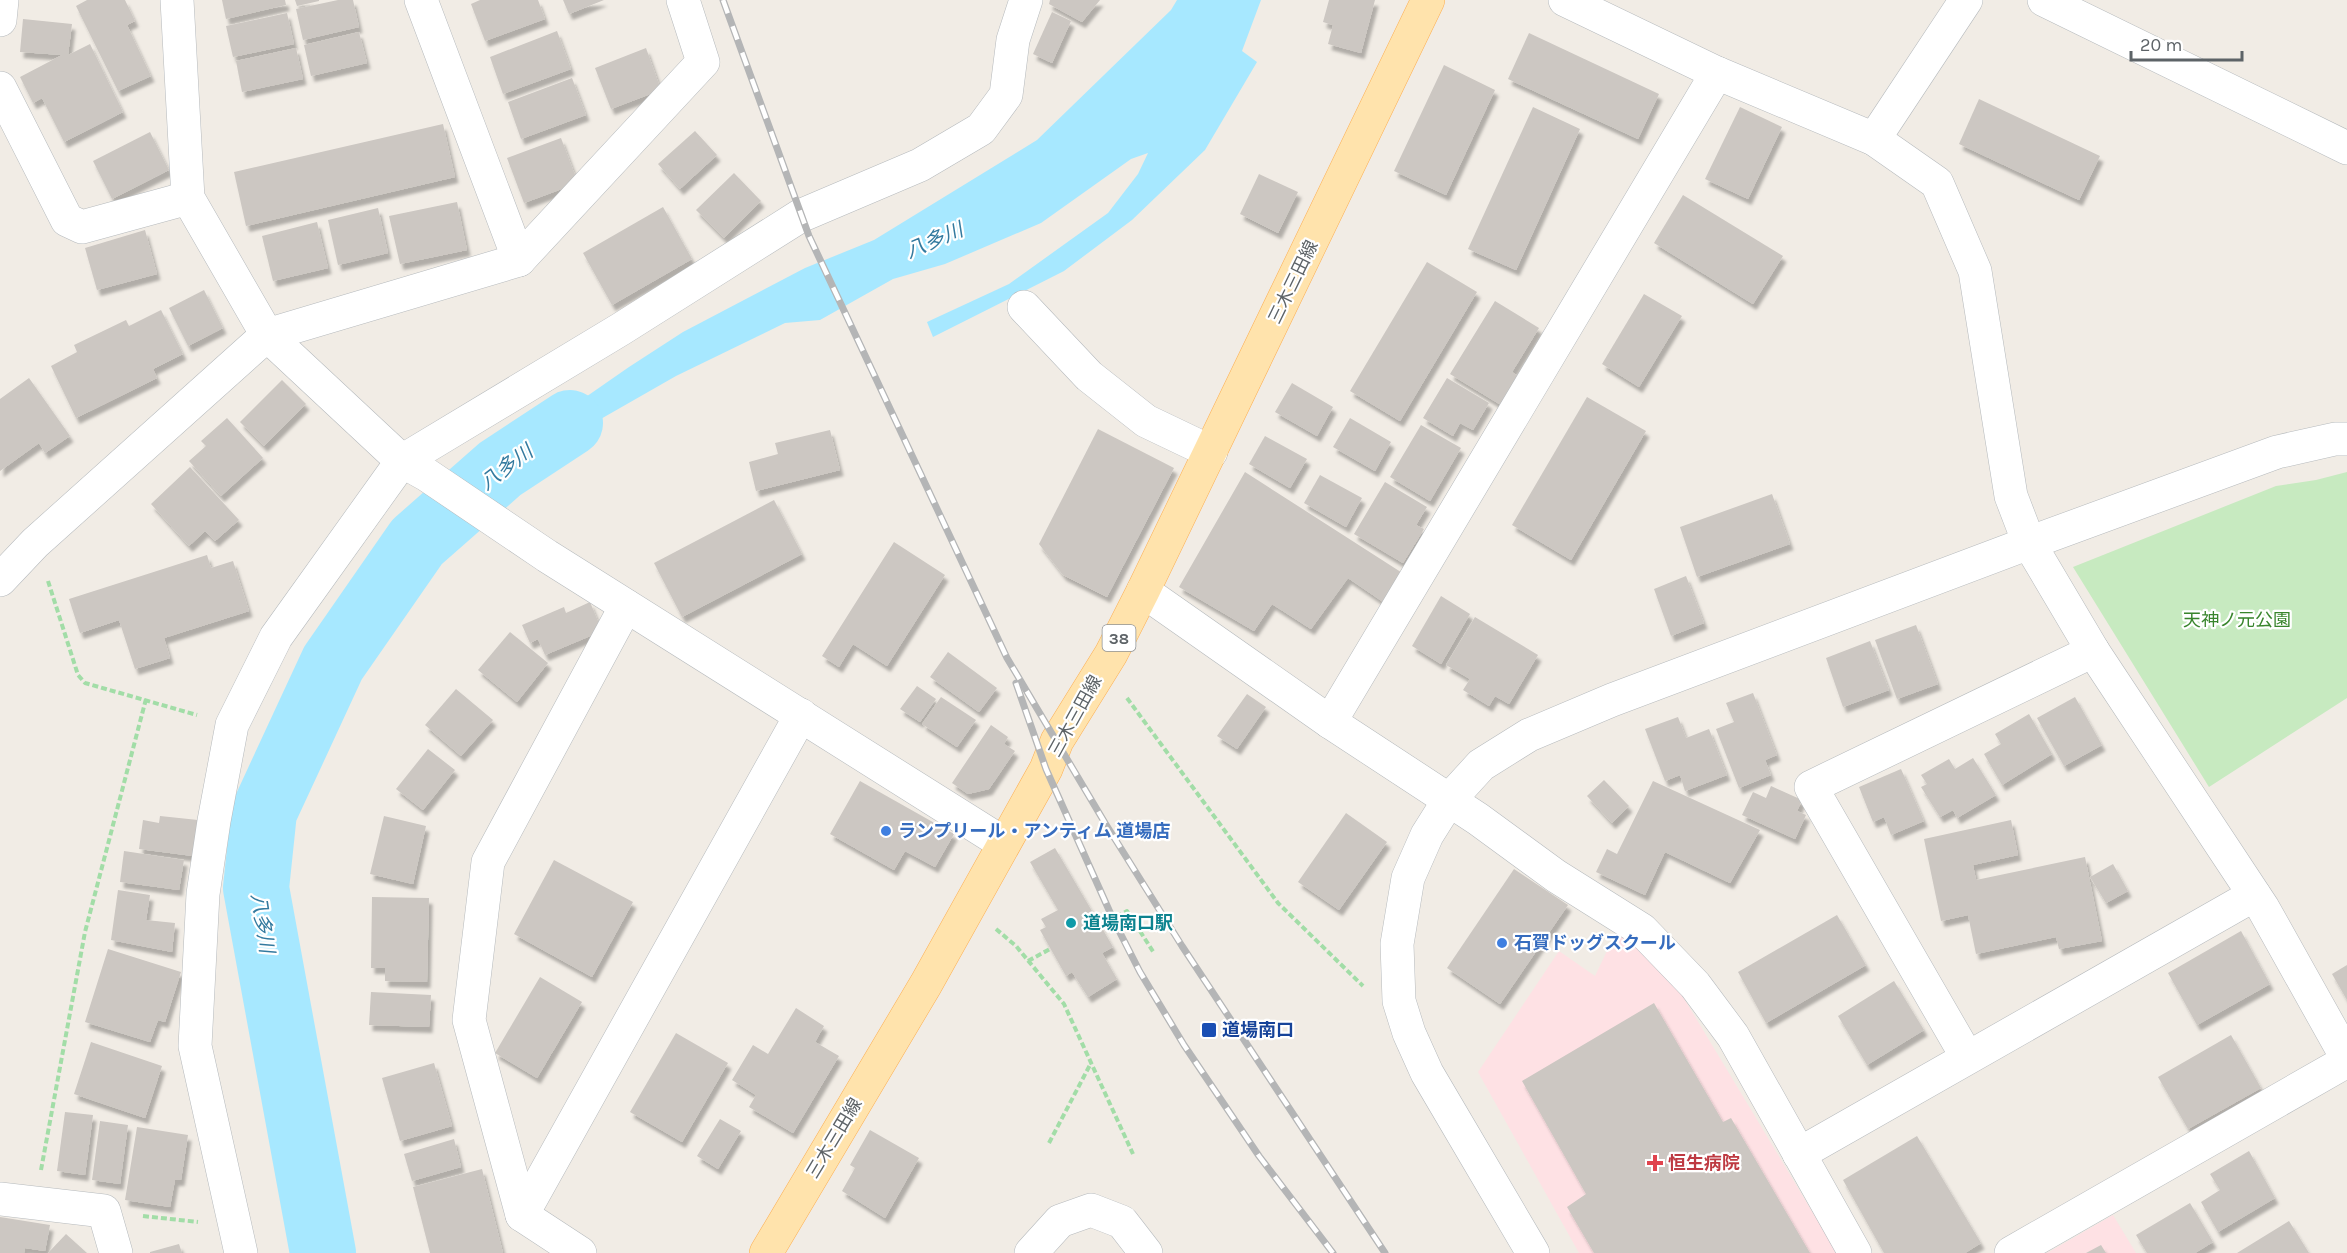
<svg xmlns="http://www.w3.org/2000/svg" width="2347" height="1253" font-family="Karla,'Noto Sans JP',sans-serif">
  <defs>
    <filter id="shadow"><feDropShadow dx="3.5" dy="6" stdDeviation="1.5" flood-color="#0004"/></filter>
  </defs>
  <rect width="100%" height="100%" fill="#f1ece5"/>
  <!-- medical -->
  <g fill="#fee1e4">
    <polygon points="1617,930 1670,975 1837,1253 1579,1253 1478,1072 1559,951 1595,976"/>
    <polygon points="2113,1215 2136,1253 2047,1253"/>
  </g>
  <!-- green -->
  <polygon fill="#c7eac0" points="2347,472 2347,698 2209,787 2073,567 2276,486 2316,480"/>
  <!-- water -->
  <polygon fill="#a7e8ff" points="1177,0 1261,0 1242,51 1257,62 1205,150 1132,220 1064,271 933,337 927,322 1009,284 1108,213 1138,174 1148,153 1131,159 1041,223 945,264 893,279 820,320 785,323 676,376 599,420 498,484 488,465 629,367 683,332 805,268 874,240 1037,140 1171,10"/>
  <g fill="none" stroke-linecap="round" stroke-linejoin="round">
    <!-- river -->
    <polyline stroke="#a7e8ff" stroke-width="66" points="323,1253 256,888 264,812 333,663 417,542 500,469 570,423"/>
  </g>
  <!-- building -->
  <g fill="#ccc7c2" filter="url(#shadow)">
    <polygon points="87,0 125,0 135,21 127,25 151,76 118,91 76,6"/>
    <polygon points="222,0 285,0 286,5 226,19"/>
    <polygon points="295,0 319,0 319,1 297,6"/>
    <polygon points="338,0 353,0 359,27 303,40 296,9"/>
    <polygon points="480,0 538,0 545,19 485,41 471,4"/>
    <polygon points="563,0 604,0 569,14"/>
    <polygon points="1050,0 1100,0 1082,22 1049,4"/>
    <polygon points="1329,0 1375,0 1361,53 1328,44 1333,25 1323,22"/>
    <polygon points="1052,12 1071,21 1052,63 1033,54"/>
    <polygon points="287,13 294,44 233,57 226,26"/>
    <polygon points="23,19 72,24 68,55 90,44 123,112 64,142 42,98 33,103 20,77 62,55 20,52"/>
    <polygon points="557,31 571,69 503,94 490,57"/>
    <polygon points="359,32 367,63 311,76 304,45"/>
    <polygon points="1529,33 1659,94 1638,139 1508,79"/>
    <polygon points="296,48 303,79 242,92 236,61"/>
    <polygon points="646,48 661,90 611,109 595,68"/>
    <polygon points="1444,65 1495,90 1446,195 1394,171"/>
    <polygon points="572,78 586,115 521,139 508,102"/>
    <polygon points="1979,99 2100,156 2079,200 1959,144"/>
    <polygon points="1533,107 1580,129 1516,270 1468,249"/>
    <polygon points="1740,107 1782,127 1748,199 1705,179"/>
    <polygon points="443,124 455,177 246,226 234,172"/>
    <polygon points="695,131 717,155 680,189 658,164"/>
    <polygon points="150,132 169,170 112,199 93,161"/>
    <polygon points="561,138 578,183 524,203 507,158"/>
    <polygon points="734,173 761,201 724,238 696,210"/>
    <polygon points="1259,174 1298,192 1278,233 1240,214"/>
    <polygon points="1683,195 1783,256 1753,304 1654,243"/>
    <polygon points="457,202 467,250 400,264 389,216"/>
    <polygon points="663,207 692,259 612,305 583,253"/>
    <polygon points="378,208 388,253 338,265 328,220"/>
    <polygon points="317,222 328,268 273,281 262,236"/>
    <polygon points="145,230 157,274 97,290 85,248"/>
    <polygon points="1427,262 1477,292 1400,421 1350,391"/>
    <polygon points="204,290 223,328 188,346 169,308"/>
    <polygon points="1644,294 1682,316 1639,387 1602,364"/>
    <polygon points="1495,301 1539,328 1512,372 1519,377 1501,405 1450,374"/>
    <polygon points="161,310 183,354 153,369 157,378 76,418 51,366 77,352 74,345 126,320 129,326"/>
    <polygon points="29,378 70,436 45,453 39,443 0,471 0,399"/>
    <polygon points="1447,378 1489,403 1473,430 1460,423 1453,436 1423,418"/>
    <polygon points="282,380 306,404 264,446 240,422"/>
    <polygon points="1292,383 1333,407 1317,436 1275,412"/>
    <polygon points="1587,397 1646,431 1571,560 1512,525"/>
    <polygon points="227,418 263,458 221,496 189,461 206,446 201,441"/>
    <polygon points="1350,418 1391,442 1375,471 1333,447"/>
    <polygon points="1421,425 1461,448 1430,501 1390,477"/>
    <polygon points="1098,429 1174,468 1107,597 1063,575 1039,544"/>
    <polygon points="830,430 840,470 756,491 749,462 778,454 775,443"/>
    <polygon points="1265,436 1307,459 1290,488 1249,464"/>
    <polygon points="190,467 239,520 215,541 205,531 189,546 151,504"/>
    <polygon points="1245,472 1407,576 1389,606 1348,578 1311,629 1272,604 1254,631 1179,587"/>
    <polygon points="1320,475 1362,498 1346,527 1304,503"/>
    <polygon points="1385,482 1427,507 1416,525 1424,529 1403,563 1354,534"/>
    <polygon points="1772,494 1790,544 1697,577 1680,527"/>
    <polygon points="774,500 802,554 682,617 654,563"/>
    <polygon points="894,542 945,575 887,666 853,644 839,667 822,656"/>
    <polygon points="207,555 211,568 233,561 249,611 164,638 170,658 135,669 119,620 80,633 69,599"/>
    <polygon points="1686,576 1704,623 1671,636 1654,589"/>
    <polygon points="1441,596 1470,614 1441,664 1412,646"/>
    <polygon points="590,602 602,631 545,655 538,639 530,643 522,625 564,607 566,613"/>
    <polygon points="1475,617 1538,655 1509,704 1495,696 1489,706 1463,690 1470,679 1446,665"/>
    <polygon points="1916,625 1938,684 1897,699 1875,640"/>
    <polygon points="510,632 548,663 517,702 478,670"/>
    <polygon points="1870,641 1889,690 1843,707 1826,658"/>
    <polygon points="948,652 997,688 979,712 930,677"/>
    <polygon points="917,686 936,699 920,722 900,709"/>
    <polygon points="456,689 493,720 461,756 425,725"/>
    <polygon points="1753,693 1777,755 1765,760 1771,775 1739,788 1716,729 1734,722 1726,703"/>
    <polygon points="1247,694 1266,707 1237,749 1217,736"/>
    <polygon points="941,697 976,720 957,747 922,724"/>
    <polygon points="2075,697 2102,745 2064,766 2037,718"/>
    <polygon points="2029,714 2052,754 2002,785 1984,754 2001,744 1995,734"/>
    <polygon points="1678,717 1686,738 1709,729 1727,775 1685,791 1680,775 1665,781 1645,729"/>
    <polygon points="991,725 1008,737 1004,744 1015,751 989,789 968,794 952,783"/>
    <polygon points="428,749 455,770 423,810 396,789"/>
    <polygon points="1973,758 1996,795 1957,818 1953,810 1940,817 1921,787 1927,784 1921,775 1949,759 1955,769"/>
    <polygon points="1901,769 1924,821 1891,835 1884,817 1873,822 1859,787"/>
    <polygon points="1604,780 1629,806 1612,823 1587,796"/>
    <polygon points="860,781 954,834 935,867 905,851 894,870 830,834"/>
    <polygon points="1653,781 1760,830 1730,883 1665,852 1645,895 1596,872 1607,849 1617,854"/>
    <polygon points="1771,786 1802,800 1797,811 1806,815 1795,839 1742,815 1753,792 1766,798"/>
    <polygon points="1346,813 1387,842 1339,910 1298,882"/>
    <polygon points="160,816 198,820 193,856 139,849 143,820 159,823"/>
    <polygon points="384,816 426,826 413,884 370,874"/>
    <polygon points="2011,820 2018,855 1973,865 1976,880 2085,857 2102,941 2059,949 2056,937 1976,954 1968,915 1941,921 1924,839"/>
    <polygon points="1055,848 1113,947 1102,953 1117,979 1088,997 1072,972 1066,976 1040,930 1046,927 1041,919 1058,910 1030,862"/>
    <polygon points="124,851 184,860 179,890 120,882"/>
    <polygon points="554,860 633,902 592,977 514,934"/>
    <polygon points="2113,864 2128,891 2106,903 2090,877"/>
    <polygon points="1514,869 1568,905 1500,1004 1447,968"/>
    <polygon points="118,890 150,895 146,920 175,923 172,952 111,940"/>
    <polygon points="372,897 429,898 427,982 385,981 385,968 371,968"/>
    <polygon points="1837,915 1866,965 1766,1023 1738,972"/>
    <polygon points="2241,931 2270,984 2197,1025 2168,973"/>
    <polygon points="108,949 181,972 165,1022 158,1020 150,1042 85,1022"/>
    <polygon points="2347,965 2347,1000 2332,974"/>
    <polygon points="540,977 582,1002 537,1078 495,1053"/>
    <polygon points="1894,981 1924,1030 1867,1065 1838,1016"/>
    <polygon points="371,992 431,995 429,1027 369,1025"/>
    <polygon points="1654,1003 1723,1122 1731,1118 1810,1253 1594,1253 1567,1207 1586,1194 1522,1081"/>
    <polygon points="796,1008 824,1026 815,1042 839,1056 793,1133 749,1107 756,1095 732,1080 753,1045 768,1054"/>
    <polygon points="676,1033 728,1063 682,1142 630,1112"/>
    <polygon points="2231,1035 2261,1088 2188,1129 2158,1077"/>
    <polygon points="91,1042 162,1066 145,1118 74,1094"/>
    <polygon points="434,1063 452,1126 400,1141 382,1078"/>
    <polygon points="65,1112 93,1115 85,1175 57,1171"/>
    <polygon points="720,1119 741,1131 718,1169 697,1156"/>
    <polygon points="100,1121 128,1125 120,1184 92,1180"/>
    <polygon points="137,1127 188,1135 181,1180 175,1180 170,1207 125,1200"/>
    <polygon points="870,1130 919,1158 885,1218 842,1191 855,1168 850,1165"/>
    <polygon points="1917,1136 1981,1243 1965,1253 1884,1253 1843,1180"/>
    <polygon points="454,1139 461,1167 412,1181 404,1154"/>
    <polygon points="2249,1151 2275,1198 2218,1232 2201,1202 2220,1190 2210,1174"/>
    <polygon points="482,1169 503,1253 430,1253 413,1187"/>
    <polygon points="2190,1203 2213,1242 2195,1253 2147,1253 2136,1235"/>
    <polygon points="0,1217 50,1225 45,1251 25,1248 24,1253 0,1253"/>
    <polygon points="2289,1221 2309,1253 2237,1253"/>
    <polygon points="66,1234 87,1253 48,1253"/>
    <polygon points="179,1244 182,1253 150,1253 150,1252"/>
    <polygon points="2101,1245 2106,1253 2086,1253"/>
  </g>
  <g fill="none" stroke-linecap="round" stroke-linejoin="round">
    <!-- minor casing -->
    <g stroke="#b6babd" stroke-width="34">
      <g id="minor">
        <polyline points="177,0 188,198 267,335 402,461 427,475 547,556 1003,843"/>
        <polyline points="421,0 519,260"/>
        <polyline points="1565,0 1717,73 1874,139 1937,183 1975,271 2011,496 2029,543 2093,651 2263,908 2347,1058"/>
        <polyline points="2044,0 2347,148"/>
        <polyline points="0,20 2,0"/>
        <polyline points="0,88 67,220 82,227 188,198"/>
        <polyline points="1874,139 1966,0"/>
        <polyline points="1024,307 1089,376 1146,421 1211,452"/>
        <polyline points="0,580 35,543 267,335 519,260 703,62 683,0"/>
        <polyline points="1143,591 1330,722 1478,819 1556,876 1642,930 1695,985 1733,1036 1855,1253"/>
        <polyline points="1330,722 1717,73"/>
        <polyline points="1967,1057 1811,787 2093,651"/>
        <polyline points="1799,1154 2254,895"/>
        <polyline points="0,1199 104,1211 116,1253"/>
        <polyline points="522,1215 801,715"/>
        <polyline points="241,1253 195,1046 203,894 214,821 232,725 276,637 402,461 621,329 800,216 920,165 981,129 1006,95 1013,40 1026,0"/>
        <polyline points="580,1253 522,1215 469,1020 488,862 626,606"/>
        <polyline points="1031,1253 1060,1221 1091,1210 1122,1222 1146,1253"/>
        <polyline points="1533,1253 1427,1073 1409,1033 1399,1001 1397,944 1408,878 1427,835 1449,800 1481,765 1529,735 1612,700 2029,543 2277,452 2335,439 2347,439"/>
        <polyline points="2011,1253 2347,1061"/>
      </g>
    </g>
    <!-- major casing -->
    <g stroke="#fdaf51" stroke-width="34">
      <polyline id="major" points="766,1253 926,984 1046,769 1057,741 1111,654 1143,591 1428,0"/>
    </g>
    <!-- path -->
    <g stroke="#a2dda7" stroke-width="4" stroke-dasharray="6 3" stroke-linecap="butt">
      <polyline points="48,581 78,675 85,683 197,715"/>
      <polyline points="1127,698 1278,903 1363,986"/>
      <polyline points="1101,926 1127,911 1154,953"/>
      <polyline points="996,929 1016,946 1064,1004 1133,1154"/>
      <polyline points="1028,961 1050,949"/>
      <polyline points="1049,1143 1091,1063"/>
      <polyline points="41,1170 85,932 146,699"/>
      <polyline points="143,1216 198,1222"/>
    </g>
    <!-- minor -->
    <use href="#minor" stroke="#fff" stroke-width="33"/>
    <!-- major -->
    <use href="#major" stroke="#ffe3ac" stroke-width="33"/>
    <!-- rail casing -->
    <g stroke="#b4b5b6" stroke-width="7">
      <g id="rail">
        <polyline points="723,0 809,236 1007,658 1105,823 1182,946 1385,1253"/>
        <polyline points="1016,683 1046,769 1113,919 1140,972 1184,1045 1259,1156 1333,1253"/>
      </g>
    </g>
    <!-- rail -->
    <use href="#rail" stroke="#fff" stroke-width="4.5" stroke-dasharray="14" stroke-linecap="butt"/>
  </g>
  <!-- markers -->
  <g fill="#3f7fe0" stroke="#fff" stroke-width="2">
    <circle cx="886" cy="831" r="6"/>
    <circle cx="1502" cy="943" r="6"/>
  </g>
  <circle fill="#0f9aa8" stroke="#fff" stroke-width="2" cx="1071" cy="923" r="6"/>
  <rect fill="#1a4fb4" stroke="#fff" stroke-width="2" x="1201" y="1022" width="16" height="16" rx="3"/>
  <path fill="#e0444e" stroke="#fff" stroke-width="2" d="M1652 1154h6v6h6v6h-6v6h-6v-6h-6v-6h6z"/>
  <g text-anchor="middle" stroke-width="4.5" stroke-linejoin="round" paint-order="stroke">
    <!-- shield labels -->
    <rect fill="#fff" stroke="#8e9295" stroke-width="1.5" x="1102.5" y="625" width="33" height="26" rx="4.5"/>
    <g font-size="16" font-weight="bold" fill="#5d6367">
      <text x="1119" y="644">38</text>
    </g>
    <!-- street labels -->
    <g font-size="18" fill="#5d6367" stroke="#fff">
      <text transform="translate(1293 282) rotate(-64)" y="6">三木三田線</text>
      <text transform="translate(1075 716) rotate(-61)" y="6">三木三田線</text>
      <text transform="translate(834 1138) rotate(-59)" y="6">三木三田線</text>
    </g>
    <!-- park labels -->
    <g font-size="18" fill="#39852d" stroke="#fff">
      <text x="2237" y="626">天神ノ元公園</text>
    </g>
    <!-- shop labels -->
    <g font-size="18" font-weight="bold" fill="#366cbe" stroke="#fff" text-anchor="start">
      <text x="898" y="837">ランプリール・アンティム 道場店</text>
      <text x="1514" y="949">石賀ドッグスクール</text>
    </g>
    <!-- culture labels -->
    <g font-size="18" font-weight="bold" fill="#0d838f" stroke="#fff" text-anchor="start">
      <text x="1083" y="929">道場南口駅</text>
    </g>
    <!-- transit labels -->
    <g font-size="18" font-weight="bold" fill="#164399" stroke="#fff" text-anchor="start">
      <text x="1222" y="1036">道場南口</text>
    </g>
    <!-- health labels -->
    <g font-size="18" font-weight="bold" fill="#be3a42" stroke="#fff" text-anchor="start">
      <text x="1668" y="1169">恒生病院</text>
    </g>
    <!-- water labels -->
    <g font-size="20" font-style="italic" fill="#337a9f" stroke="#fff">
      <text transform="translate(934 240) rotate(-23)" y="7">八多川</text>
      <text transform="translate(506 467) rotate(-37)" y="7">八多川</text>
      <text transform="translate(263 923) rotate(81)" y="7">八多川</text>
    </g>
  </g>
  <!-- scale -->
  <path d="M2131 51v9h111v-9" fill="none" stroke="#5d6367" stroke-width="3"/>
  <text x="2140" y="51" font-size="18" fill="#5d6367" stroke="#ffffff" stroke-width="4.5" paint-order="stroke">20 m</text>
</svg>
